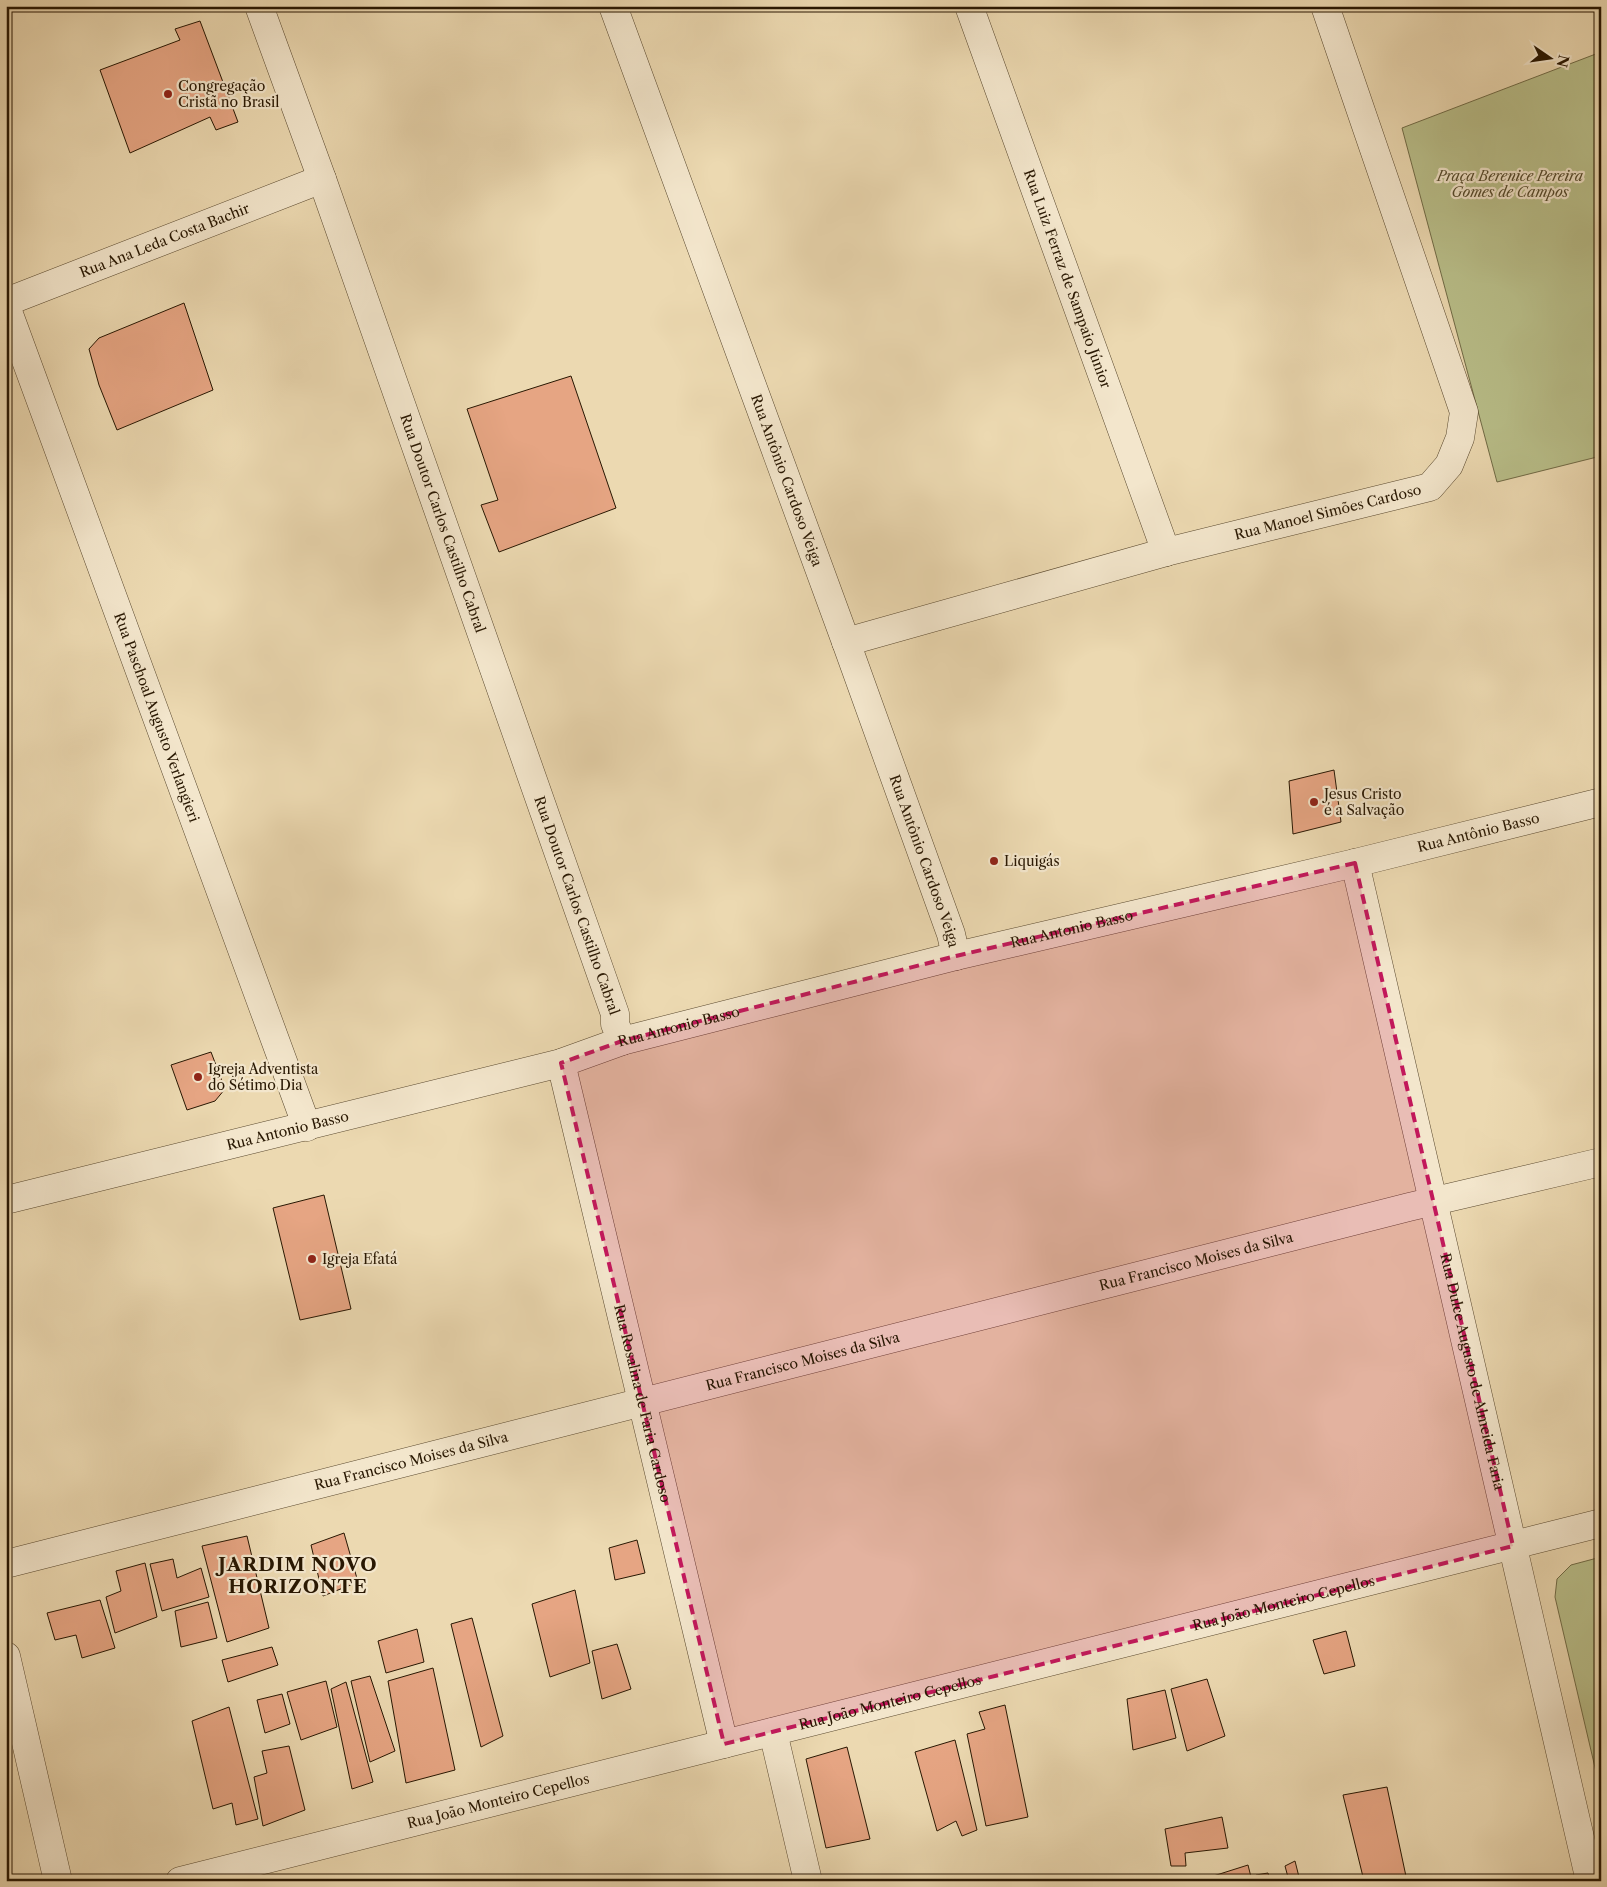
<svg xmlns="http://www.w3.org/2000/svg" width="1607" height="1887" font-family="'Libre Caslon Text',serif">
  <rect width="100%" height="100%" fill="#ecd9b1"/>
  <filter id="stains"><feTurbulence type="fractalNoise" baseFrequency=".004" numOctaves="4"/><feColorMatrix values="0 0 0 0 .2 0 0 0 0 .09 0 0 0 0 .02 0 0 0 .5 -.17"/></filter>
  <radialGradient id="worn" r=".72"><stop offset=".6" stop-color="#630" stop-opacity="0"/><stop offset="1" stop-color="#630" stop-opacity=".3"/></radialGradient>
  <!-- green -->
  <g fill="#b9bf8a" stroke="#706b46">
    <polygon points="1601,52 1601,456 1497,482 1402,128"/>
    <polygon points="1601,1557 1601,1793 1555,1597 1557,1579 1571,1565"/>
  </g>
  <!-- building -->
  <g fill="#e6a583" stroke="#281702">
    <polygon points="200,21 238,122 216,130 210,117 130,153 100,70 180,40 175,29"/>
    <polygon points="184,303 213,390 117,430 99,385 89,349 99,338"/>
    <polygon points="571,376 616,508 499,552 481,505 498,500 467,409"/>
    <polygon points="1334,770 1341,822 1293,834 1289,781"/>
    <polygon points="211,1052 225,1089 215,1101 187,1110 171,1065"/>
    <polygon points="324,1195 351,1309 300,1320 273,1208"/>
    <polygon points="344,1533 358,1582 323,1596 311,1545"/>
    <polygon points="247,1536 269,1628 227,1642 202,1546"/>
    <polygon points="637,1540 645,1573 615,1580 609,1548"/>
    <polygon points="173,1559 177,1578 201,1568 209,1597 162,1611 150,1564"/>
    <polygon points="145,1563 157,1617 115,1633 106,1597 121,1591 116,1571"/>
    <polygon points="575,1590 590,1663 550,1677 532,1604"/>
    <polygon points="100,1600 115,1648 82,1658 76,1635 55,1640 47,1613"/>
    <polygon points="208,1602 217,1638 181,1647 175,1611"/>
    <polygon points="472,1618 503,1736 481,1747 451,1624"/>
    <polygon points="417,1629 424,1662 386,1673 378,1641"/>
    <polygon points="1346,1631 1355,1666 1324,1674 1313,1640"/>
    <polygon points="617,1644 631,1689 602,1699 592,1651"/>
    <polygon points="272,1647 278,1665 228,1682 222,1660"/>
    <polygon points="433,1668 455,1770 406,1783 388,1681"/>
    <polygon points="370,1676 395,1751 370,1762 351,1681"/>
    <polygon points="1207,1679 1225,1736 1187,1751 1171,1689"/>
    <polygon points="326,1681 337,1727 301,1740 287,1692"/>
    <polygon points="346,1682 373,1782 352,1789 331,1689"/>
    <polygon points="1165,1690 1176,1738 1133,1750 1127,1699"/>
    <polygon points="282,1694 290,1724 265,1733 257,1700"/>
    <polygon points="1005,1705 1028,1817 986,1826 967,1734 985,1729 979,1712"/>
    <polygon points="229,1707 258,1819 236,1825 232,1803 213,1809 192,1721"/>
    <polygon points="955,1740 977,1830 962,1836 956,1821 937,1831 915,1752"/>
    <polygon points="289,1746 305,1810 263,1826 254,1777 267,1773 262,1751"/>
    <polygon points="847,1747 870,1839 826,1848 806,1759"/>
    <polygon points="1387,1787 1407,1881 1364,1881 1343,1795"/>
    <polygon points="1222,1817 1228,1848 1185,1853 1186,1866 1171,1866 1165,1829"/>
    <polygon points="1295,1861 1300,1881 1289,1881 1285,1866"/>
    <polygon points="1248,1865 1252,1881 1207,1881 1207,1878"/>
    <polygon points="1268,1873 1270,1881 1258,1881 1256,1875"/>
  </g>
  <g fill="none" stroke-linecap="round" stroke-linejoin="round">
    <!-- minor casing -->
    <g stroke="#59482e" stroke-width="29">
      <g id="minor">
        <path id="s1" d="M259,6L322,179L615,1014V1024L622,1041"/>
        <path id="s2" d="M613,6L846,642L951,934L956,956"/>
        <path id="s3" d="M969,6L1166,552"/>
        <path id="s4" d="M6,302L322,179"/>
        <path id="s5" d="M6,306L307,1127"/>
        <path id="s6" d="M846,642L1166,552L1430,487L1449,465L1460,438L1464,412L1325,6"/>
        <path id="s7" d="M1355,863L1590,1881"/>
        <path id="s8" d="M561,1063L724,1744"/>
        <path id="s9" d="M6,1200L561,1063L622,1041L956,956L1355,863L1601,802"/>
        <path id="s10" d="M6,1564L1409,1207L1601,1162"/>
        <polyline points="6,1656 58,1881"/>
        <polyline points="773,1732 808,1881"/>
        <path id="s11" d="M180,1881L1601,1523"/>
      </g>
    </g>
    <!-- minor -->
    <use href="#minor" stroke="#f3e6cc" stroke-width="28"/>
  </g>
  <!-- marked area -->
  <path fill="#c2185b" fill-opacity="0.2" stroke="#c2185b" stroke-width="4" stroke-dasharray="10 6" stroke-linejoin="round" d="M1355,863L1513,1546L724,1744L561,1063L622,1041L956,956Z"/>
  <!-- markers -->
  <g fill="#8f2418" stroke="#f3e6cc" stroke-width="2">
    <circle cx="168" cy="94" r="5"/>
    <circle cx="1314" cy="802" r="5"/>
    <circle cx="994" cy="861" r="5"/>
    <circle cx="198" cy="1077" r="5"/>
    <circle cx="312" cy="1259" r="5"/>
  </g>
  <g text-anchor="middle" stroke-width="4.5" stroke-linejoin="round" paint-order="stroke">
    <!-- poi labels -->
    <g font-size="14" fill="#281702" stroke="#f3e6cc" text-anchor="start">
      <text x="178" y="91">Congregação<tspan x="178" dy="16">Cristã no Brasil</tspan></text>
      <text x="1324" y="799">Jesus Cristo<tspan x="1324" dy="16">é a Salvação</tspan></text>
      <text x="1004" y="866">Liquigás</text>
      <text x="208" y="1074">Igreja Adventista<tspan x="208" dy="16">do Sétimo Dia</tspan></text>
      <text x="322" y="1264">Igreja Efatá</text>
    </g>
    <!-- park labels -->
    <g font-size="14" font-style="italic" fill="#54492b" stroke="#f3e6cc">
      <text x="1510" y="181">Praça Berenice Pereira<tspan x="1510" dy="16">Gomes de Campos</tspan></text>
    </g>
    <!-- street labels -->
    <g font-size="14" fill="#281702" stroke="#f3e6cc">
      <text dy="5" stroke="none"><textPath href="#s4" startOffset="170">Rua Ana Leda Costa Bachir</textPath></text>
      <text dy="5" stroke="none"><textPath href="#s3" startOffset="290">Rua Luiz Ferraz de Sampaio Júnior</textPath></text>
      <text dy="5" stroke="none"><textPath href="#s2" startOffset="505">Rua Antônio Cardoso Veiga</textPath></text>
      <text dy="5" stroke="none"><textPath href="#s6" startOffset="499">Rua Manoel Simões Cardoso</textPath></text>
      <text dy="5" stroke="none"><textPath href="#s1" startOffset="549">Rua Doutor Carlos Castilho Cabral</textPath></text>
      <text dy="5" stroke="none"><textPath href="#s5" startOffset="438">Rua Paschoal Augusto Verlangieri</textPath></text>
      <text dy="5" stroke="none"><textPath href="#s9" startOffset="1518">Rua Antônio Basso</textPath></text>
      <text dy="5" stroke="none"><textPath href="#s2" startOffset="910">Rua Antônio Cardoso Veiga</textPath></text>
      <text dy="5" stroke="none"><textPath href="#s1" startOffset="954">Rua Doutor Carlos Castilho Cabral</textPath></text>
      <text dy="5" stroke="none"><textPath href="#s9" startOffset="1100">Rua Antonio Basso</textPath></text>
      <text dy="5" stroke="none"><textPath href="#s9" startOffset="695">Rua Antonio Basso</textPath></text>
      <text dy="5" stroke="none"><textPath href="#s9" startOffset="290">Rua Antonio Basso</textPath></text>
      <text dy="5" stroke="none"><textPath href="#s10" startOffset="1228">Rua Francisco Moises da Silva</textPath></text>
      <text dy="5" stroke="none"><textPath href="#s10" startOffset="822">Rua Francisco Moises da Silva</textPath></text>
      <text dy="5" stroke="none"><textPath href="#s7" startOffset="522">Rua Dulce Augusto de Almeida Faria</textPath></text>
      <text dy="5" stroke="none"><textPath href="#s8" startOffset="350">Rua Rosalina de Faria Cardoso</textPath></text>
      <text dy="5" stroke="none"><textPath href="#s10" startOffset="418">Rua Francisco Moises da Silva</textPath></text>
      <text dy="5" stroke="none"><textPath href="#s11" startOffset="1138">Rua João Monteiro Cepellos</textPath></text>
      <text dy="5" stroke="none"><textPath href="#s11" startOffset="732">Rua João Monteiro Cepellos</textPath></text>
      <text dy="5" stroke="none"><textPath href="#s11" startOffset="328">Rua João Monteiro Cepellos</textPath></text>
    </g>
    <!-- district labels -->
    <g font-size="19" font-weight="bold" letter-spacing="1" fill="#281702" stroke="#f3e6cc">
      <text x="298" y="1571">JARDIM NOVO<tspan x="298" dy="22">HORIZONTE</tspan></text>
    </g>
  </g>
  <!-- margin -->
  <rect width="1607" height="1887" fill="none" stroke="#ecd9b1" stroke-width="25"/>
  <rect x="8" y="8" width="1592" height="1872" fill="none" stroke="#281702" stroke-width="2.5"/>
  <rect x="12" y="12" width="1582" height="1862" fill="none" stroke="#281702"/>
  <!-- north arrow -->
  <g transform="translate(1550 58) rotate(103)" stroke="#f3e6cc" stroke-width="4" paint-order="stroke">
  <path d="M0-4L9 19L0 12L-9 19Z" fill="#281702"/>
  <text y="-8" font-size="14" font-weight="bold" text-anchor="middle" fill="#281702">N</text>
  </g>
  <rect width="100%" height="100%" filter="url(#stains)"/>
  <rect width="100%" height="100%" fill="url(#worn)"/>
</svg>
